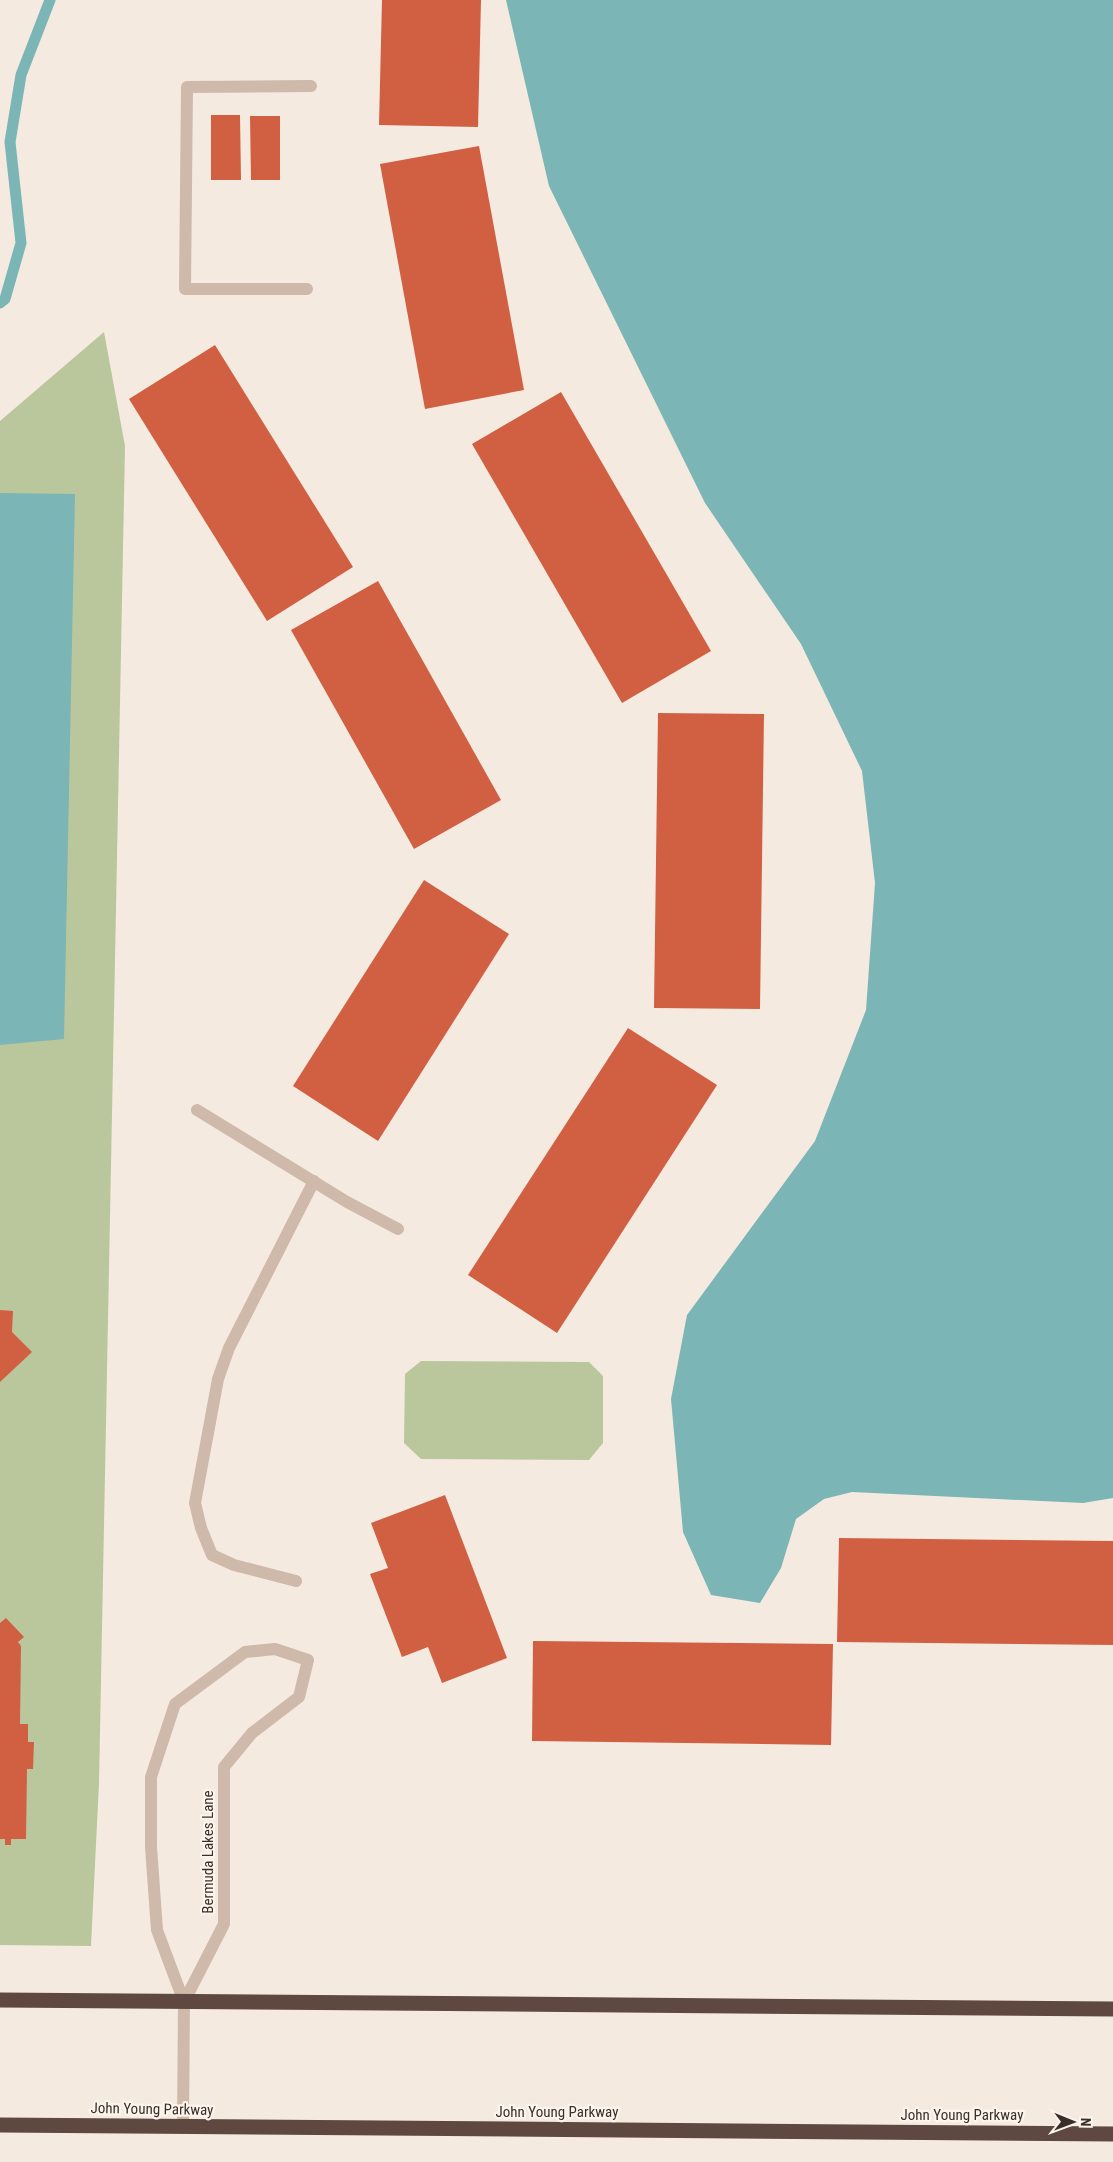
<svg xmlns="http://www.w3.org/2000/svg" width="1113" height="2162" font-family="'Roboto Condensed',sans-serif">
  <rect width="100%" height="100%" fill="#f5eae0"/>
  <!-- green -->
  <g fill="#bac79d">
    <polygon points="104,332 125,446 99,1783 91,1946 0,1945 0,421"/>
    <polygon points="421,1361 589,1362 603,1376 603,1443 589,1460 421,1459 404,1443 405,1374"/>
  </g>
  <!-- water -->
  <g fill="#7bb5b6">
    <polygon points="506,0 1113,0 1113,1498 1083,1503 852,1492 824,1499 796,1519 781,1568 760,1603 711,1595 683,1532 671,1399 687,1315 815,1141 866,1010 875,883 862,771 801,644 705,503 549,186"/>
    <polygon points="0,493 75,494 64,1039 0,1045"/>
  </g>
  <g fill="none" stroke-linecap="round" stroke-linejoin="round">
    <!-- stream -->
    <polyline stroke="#7bb5b6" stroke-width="11" points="0,303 5,299 21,243 10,142 21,75 50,0"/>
  </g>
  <!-- building -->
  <g fill="#d15f42">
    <polygon points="382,0 481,0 478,127 379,125"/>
    <polygon points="211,115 240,115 241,180 211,180"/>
    <polygon points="250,116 280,116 280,180 251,180"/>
    <polygon points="479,146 524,390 425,409 380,164"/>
    <polygon points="215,345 353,567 267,621 129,399"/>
    <polygon points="561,392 711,651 622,703 472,444"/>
    <polygon points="378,581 501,800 414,849 291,630"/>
    <polygon points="658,713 764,714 760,1009 654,1008"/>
    <polygon points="424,880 509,934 378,1141 293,1086"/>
    <polygon points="628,1028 717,1085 557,1333 468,1275"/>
    <polygon points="0,1310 13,1311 12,1332 32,1352 0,1382"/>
    <polygon points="445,1495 507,1658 442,1683 428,1647 402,1657 370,1574 388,1568 371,1523"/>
    <polygon points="839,1538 1113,1541 1113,1645 837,1642"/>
    <polygon points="6,1618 24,1637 18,1642 21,1646 20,1724 28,1724 28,1742 34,1742 33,1769 27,1769 26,1839 11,1839 11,1845 5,1845 5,1839 0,1839 0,1623"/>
    <polygon points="533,1641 833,1644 831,1745 532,1741"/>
  </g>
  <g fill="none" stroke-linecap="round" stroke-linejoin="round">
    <!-- lane -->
    <g stroke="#cfb9aa" stroke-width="12">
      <polyline points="307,289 185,289 187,87 311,86"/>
      <polyline points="197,1110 347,1202 398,1229"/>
      <polyline points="296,1581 234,1565 212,1555 201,1528 195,1503 218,1379 229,1348 314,1181"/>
      <polygon points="275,1649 308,1660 299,1697 252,1733 224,1767 224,1924 184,2002 157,1930 151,1847 151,1777 175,1704 245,1652"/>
    </g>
    <!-- street -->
    <polyline stroke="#cfb9aa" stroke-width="12" points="183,2127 184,2002"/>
    <!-- highway -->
    <g stroke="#5e4840" stroke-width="15">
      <polyline points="0,2000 1113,2009"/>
      <polyline points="0,2125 1113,2134"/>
    </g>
  </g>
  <g text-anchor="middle" stroke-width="4.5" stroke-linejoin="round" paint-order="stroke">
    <!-- street labels -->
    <g font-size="15" fill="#3c2f2a" stroke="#fcf5ed">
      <text transform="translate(208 1852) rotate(-90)" y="5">Bermuda Lakes Lane</text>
      <text transform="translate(152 2109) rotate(1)" y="5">John Young Parkway</text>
      <text x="557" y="2117">John Young Parkway</text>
      <text x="962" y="2120">John Young Parkway</text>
    </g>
  </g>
  <!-- north arrow -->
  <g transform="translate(1073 2122) rotate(91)" stroke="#fcf5ed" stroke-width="4" paint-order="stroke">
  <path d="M0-4L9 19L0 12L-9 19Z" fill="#3c2f2a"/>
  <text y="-8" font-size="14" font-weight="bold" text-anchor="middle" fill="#3c2f2a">N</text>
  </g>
</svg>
